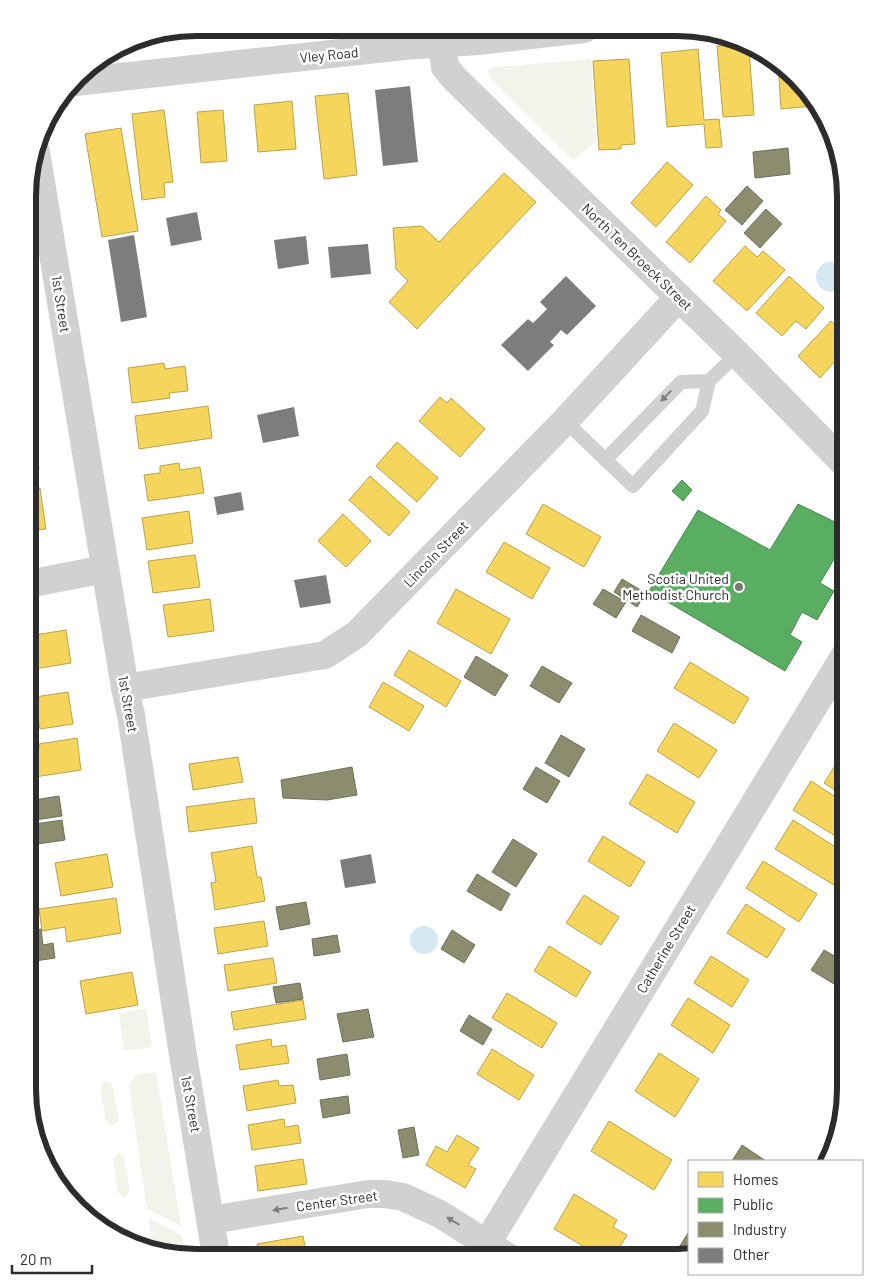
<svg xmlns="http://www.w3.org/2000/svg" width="873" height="1285" font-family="Barlow,sans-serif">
  <rect width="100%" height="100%" fill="#fff"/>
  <!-- green -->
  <g fill="#f0f4ea">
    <polygon points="591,59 596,142 573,160 491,79 488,72 490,69 495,67"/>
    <polygon points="146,1008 152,1047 124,1051 119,1014"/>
    <polygon points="156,1072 181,1226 147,1209 129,1085 138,1074"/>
    <path d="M106,1081L112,1084L119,1120C115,1126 110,1127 106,1121L100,1087L102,1084Z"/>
    <polygon points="118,1153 122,1154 124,1158 130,1191 128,1194 125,1197 118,1193 113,1159"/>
    <polygon points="149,1218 182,1236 186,1256 175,1256 148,1245 152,1244"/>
  </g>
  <!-- water -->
  <g fill="#d6e9f2">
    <circle cx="831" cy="277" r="15"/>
    <circle cx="424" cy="940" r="14"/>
  </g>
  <!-- homes -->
  <g fill="#f6d55c" stroke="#b9a24e">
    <polygon points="736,45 749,50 754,115 723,117 717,46"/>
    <polygon points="698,49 704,120 719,119 722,147 706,148 704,124 667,127 661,53"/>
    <polygon points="629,59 635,144 621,145 621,149 599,150 593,61"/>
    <polygon points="778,62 780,63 813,106 781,109"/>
    <polygon points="348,93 357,175 324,179 315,96"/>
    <polygon points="292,101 296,149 258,152 254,105"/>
    <polygon points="164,110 173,182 164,183 165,197 142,200 132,114"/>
    <polygon points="223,110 227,161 201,163 197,112"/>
    <polygon points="121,128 138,231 102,237 85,134"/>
    <polygon points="667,162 693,185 656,227 631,203"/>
    <polygon points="504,173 536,202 417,329 389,302 408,281 396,269 393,228 422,226 439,242"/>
    <polygon points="706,196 721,210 718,214 726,221 690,263 666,242"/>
    <polygon points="745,246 757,257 763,251 785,270 747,311 713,281"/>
    <polygon points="789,276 824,308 806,329 796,321 782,336 756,313"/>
    <polygon points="845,320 845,350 820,378 798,356 831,321 838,328"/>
    <polygon points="164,363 165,369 185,366 188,391 169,393 170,398 132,403 128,368"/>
    <polygon points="845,388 845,407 836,397"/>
    <polygon points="440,397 447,403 451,398 485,429 460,457 419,421"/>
    <polygon points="208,406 212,438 139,449 135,416"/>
    <polygon points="29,429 34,429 39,469 29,471"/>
    <polygon points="397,442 438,478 417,502 376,466"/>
    <polygon points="179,463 180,470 200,467 204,493 148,501 144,475 160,473 160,466"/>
    <polygon points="370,476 410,512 389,536 349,500"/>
    <polygon points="40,488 46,529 28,531 28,490"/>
    <polygon points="543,504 601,537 584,567 526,534"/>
    <polygon points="189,511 193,543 147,550 142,518"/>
    <polygon points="343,514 371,541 346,567 318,541"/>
    <polygon points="504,542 550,568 532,599 486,572"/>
    <polygon points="195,555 200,587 153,593 148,561"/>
    <polygon points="456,589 510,619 491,654 437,623"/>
    <polygon points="210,599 214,631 168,637 163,605"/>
    <polygon points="66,630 71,663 28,670 28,636"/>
    <polygon points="409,650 461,681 446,707 394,675"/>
    <polygon points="690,662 749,698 734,724 674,688"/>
    <polygon points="383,682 424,706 409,731 369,707"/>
    <polygon points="68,692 73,724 40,729 35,697"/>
    <polygon points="674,723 717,750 699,778 657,751"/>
    <polygon points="77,738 81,770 28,778 28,749 39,747 39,744"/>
    <polygon points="841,756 845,759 845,797 824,783"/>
    <polygon points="238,757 243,782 193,790 189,764"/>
    <polygon points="647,774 695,802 677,833 629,804"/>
    <polygon points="811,781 845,803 845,842 793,810"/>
    <polygon points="254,798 257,823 189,832 186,807"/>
    <polygon points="793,820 845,853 845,873 837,887 775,849"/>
    <polygon points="603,836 645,862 630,887 588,861"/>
    <polygon points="252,846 257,877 261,877 265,901 215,910 211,883 216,882 211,853"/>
    <polygon points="107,854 113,887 61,896 55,863"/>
    <polygon points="763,861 817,894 799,922 746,888"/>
    <polygon points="584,895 619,917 601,945 566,923"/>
    <polygon points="116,898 121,933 67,942 65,927 42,931 39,909"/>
    <polygon points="746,904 785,929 767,958 727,933"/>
    <polygon points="264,921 268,946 218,954 214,928"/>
    <polygon points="549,946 591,972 576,997 534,971"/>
    <polygon points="711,956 749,980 732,1007 694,983"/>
    <polygon points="273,958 277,983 228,991 224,965"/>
    <polygon points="132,972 138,1005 86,1014 80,981"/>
    <polygon points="507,993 557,1023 542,1048 492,1018"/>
    <polygon points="688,998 730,1025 713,1053 671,1025"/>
    <polygon points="303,1000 306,1019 234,1030 231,1012"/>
    <polygon points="271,1039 272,1047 286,1045 289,1063 240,1070 236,1045"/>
    <polygon points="492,1049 534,1075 519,1100 477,1074"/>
    <polygon points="659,1053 699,1079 675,1117 635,1091"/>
    <polygon points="278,1080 279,1086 293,1085 296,1103 247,1111 243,1086"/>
    <polygon points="284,1119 285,1127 298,1125 301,1143 252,1150 248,1125"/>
    <polygon points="609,1121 672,1160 654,1190 591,1151"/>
    <polygon points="457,1135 479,1148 468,1165 476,1169 465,1188 426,1165 436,1146 447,1152"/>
    <polygon points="303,1159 307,1184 258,1191 255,1166"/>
    <polygon points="574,1194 617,1220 613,1227 627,1235 614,1257 602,1257 554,1229"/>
    <polygon points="303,1236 307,1256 259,1256 257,1244"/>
    <polygon points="661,1247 677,1257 654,1257"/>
  </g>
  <!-- public -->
  <g fill="#5aae61" stroke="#4c8751">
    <polygon points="682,480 692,490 683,501 672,491"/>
    <polygon points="798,504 841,525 843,520 845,521 845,545 843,544 820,583 834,591 817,620 802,612 790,635 802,642 785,671 649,591 698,510 770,550"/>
  </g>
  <!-- industry -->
  <g fill="#8c8c6e" stroke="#6f6f5a">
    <polygon points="788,148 790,174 755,178 753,152"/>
    <polygon points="747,186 763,201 742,225 725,210"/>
    <polygon points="766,209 782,224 760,248 744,233"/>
    <polygon points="622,579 646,593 637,607 614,592"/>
    <polygon points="603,589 626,602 616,618 593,604"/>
    <polygon points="641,615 680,637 672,653 632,631"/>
    <polygon points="476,656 508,675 495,696 464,677"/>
    <polygon points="542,666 572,683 559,703 530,686"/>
    <polygon points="561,735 585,749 569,777 545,763"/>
    <polygon points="352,767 357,795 327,800 283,798 281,780"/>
    <polygon points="536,767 560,781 547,803 523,789"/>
    <polygon points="59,796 62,816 28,821 28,801"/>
    <polygon points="62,820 65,840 38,844 35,824"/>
    <polygon points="513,839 537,854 516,887 492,872"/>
    <polygon points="477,874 510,894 501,911 467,891"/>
    <polygon points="306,902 310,924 280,930 276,907"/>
    <polygon points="41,929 43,945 53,943 55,958 28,962 28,931"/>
    <polygon points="452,930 475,945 464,963 441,949"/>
    <polygon points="337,935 340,952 314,956 312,939"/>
    <polygon points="824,950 845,962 845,978 839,987 811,970"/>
    <polygon points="300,983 303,999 276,1003 273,987"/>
    <polygon points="368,1009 374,1037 343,1042 337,1014"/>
    <polygon points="469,1015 492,1029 483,1045 460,1031"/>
    <polygon points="347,1054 350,1075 320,1080 317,1059"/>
    <polygon points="348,1096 350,1113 323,1118 320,1100"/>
    <polygon points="414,1127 419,1155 403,1158 398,1130"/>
    <polygon points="742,1145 766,1161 732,1161"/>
    <polygon points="688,1233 689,1234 689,1255 680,1257 675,1254"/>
  </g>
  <!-- building -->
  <g fill="#7d7d7d">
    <polygon points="410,86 418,162 383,166 375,90"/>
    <polygon points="197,212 202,240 171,246 166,218"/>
    <polygon points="134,235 147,317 121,322 108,240"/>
    <polygon points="306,236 309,264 278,269 274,240"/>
    <polygon points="368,244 371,274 331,278 328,247"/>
    <polygon points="566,276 596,306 567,335 561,330 550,342 554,345 528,371 501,345 528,319 533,323 547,309 540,302"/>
    <polygon points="294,407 299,436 263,443 257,415"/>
    <polygon points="241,492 244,510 217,515 214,497"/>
    <polygon points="326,575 331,603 300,608 294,580"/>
    <polygon points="371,854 376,883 345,888 340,860"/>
  </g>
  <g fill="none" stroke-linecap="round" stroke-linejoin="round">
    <!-- service -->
    <g stroke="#d1d1d1" stroke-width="14">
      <polyline points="565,421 633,486 702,411 709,381 737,354"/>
      <polyline points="605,460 681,382 709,381"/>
    </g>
    <!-- minor -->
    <g stroke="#d1d1d1" stroke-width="28">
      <polyline points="442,43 445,67 455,79 737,354 845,464"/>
      <polyline points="36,152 110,597 125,688 131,715 183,1055 216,1256"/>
      <polyline points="28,584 105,569"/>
      <polyline points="125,688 325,655 357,634 565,421 679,297"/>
      <polyline points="211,1220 368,1194 385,1194 403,1197 440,1214 508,1257"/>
      <polyline points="487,1243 845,655"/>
    </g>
    <!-- tertiary -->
    <polyline stroke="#d1d1d1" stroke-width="28" points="75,82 404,46 478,41 584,29"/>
  </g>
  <!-- one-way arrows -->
  <defs><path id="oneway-solid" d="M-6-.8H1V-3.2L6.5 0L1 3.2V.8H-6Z" transform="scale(1.25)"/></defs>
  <g fill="#7e7e7e">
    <use href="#oneway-solid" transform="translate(666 396) rotate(134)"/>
    <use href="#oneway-solid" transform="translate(280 1209) rotate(170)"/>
    <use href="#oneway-solid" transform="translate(453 1221) rotate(-149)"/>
  </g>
  <!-- markers -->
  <circle fill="#767676" stroke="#fff" stroke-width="2" cx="739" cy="587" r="5"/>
  <g text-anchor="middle" stroke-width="5" stroke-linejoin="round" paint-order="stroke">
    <!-- street labels -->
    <g font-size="14" fill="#2c2c2c" stroke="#fff">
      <text transform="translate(329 55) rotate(-6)" y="5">Vley Road</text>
      <text transform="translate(637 257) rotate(44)" y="5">North Ten Broeck Street</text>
      <text transform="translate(61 304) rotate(81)" y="5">1st Street</text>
      <text transform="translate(436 554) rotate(-46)" y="5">Lincoln Street</text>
      <text transform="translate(128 704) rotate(80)" y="5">1st Street</text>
      <text transform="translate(666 949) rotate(-59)" y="5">Catherine Street</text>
      <text transform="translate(191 1104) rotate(80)" y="5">1st Street</text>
      <text transform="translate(337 1201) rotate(-8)" y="5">Center Street</text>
    </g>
    <!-- poi labels -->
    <g font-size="14" fill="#2c2c2c" stroke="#fff" text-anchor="end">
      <text x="729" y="584">Scotia United<tspan x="729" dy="16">Methodist Church</tspan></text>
    </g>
  </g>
  <!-- crop -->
  <path d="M0 0H873V1285H0ZM196 36H677A160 160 0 0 1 837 196V1089A160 160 0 0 1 677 1249H196A160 160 0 0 1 36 1089V196A160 160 0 0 1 196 36Z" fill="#fff" fill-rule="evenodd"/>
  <path fill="none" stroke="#2c2c2c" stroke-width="6" d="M196 36H677A160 160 0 0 1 837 196V1089A160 160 0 0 1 677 1249H196A160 160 0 0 1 36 1089V196A160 160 0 0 1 196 36Z"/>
  <!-- legend -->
  <rect x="688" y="1160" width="175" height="115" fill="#ffffff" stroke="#ababab"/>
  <rect x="698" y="1172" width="25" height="15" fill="#f6d55c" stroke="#ababab"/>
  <text x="733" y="1185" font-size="15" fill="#2c2c2c">Homes</text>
  <rect x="698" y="1198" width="25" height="15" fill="#5aae61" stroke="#ababab"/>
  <text x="733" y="1210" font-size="15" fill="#2c2c2c">Public</text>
  <rect x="698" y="1222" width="25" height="15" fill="#8c8c6e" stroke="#ababab"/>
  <text x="733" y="1235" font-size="15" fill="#2c2c2c">Industry</text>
  <rect x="698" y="1248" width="25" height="15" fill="#7d7d7d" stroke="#ababab"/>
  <text x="733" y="1260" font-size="15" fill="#2c2c2c">Other</text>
  <!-- scale -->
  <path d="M12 1265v8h80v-8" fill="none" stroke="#2c2c2c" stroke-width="2.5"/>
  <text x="20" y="1265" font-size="15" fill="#2c2c2c" stroke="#ffffff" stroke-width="4" paint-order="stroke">20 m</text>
</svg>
